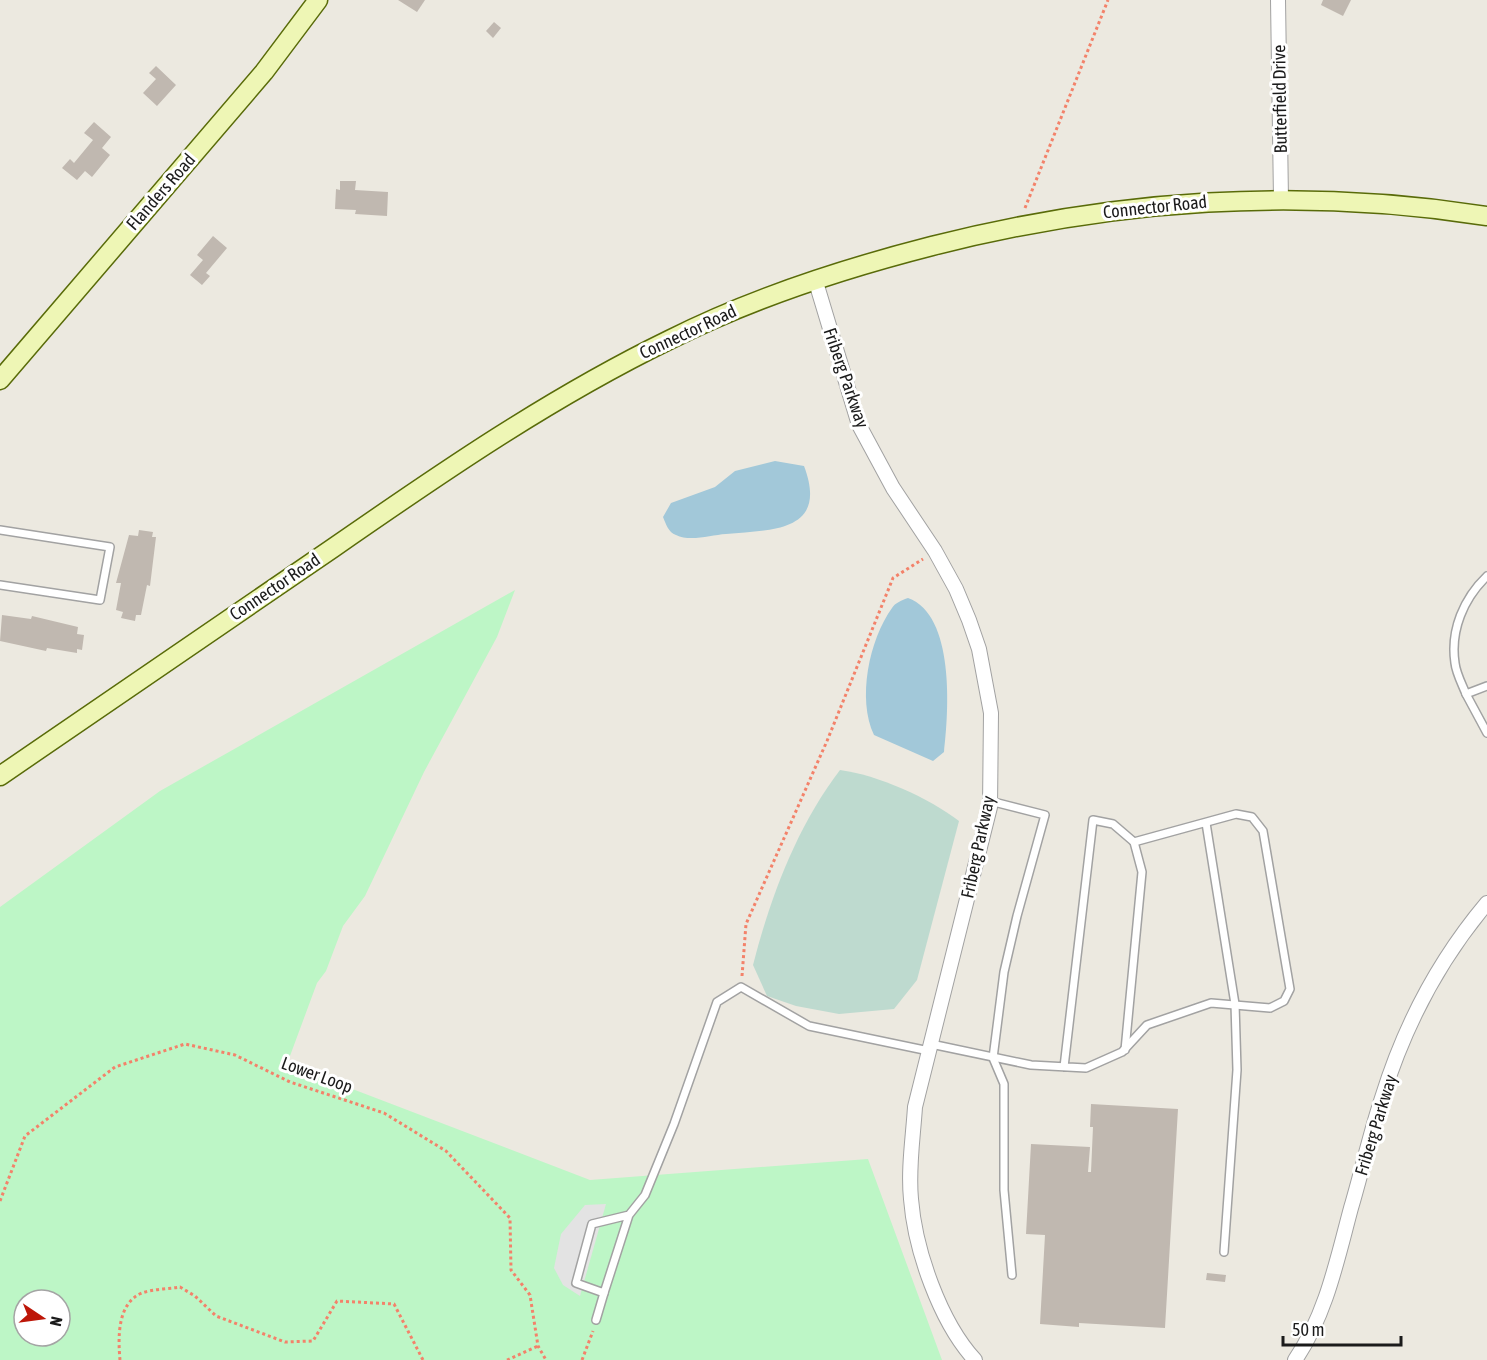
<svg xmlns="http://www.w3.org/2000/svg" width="1487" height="1360" font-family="'Asap Condensed',sans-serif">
  <rect width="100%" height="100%" fill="#ece9e0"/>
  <!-- wetland -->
  <path fill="#bedacf" d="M840,770C878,775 929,798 959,821L917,980L894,1009L839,1014L796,1006L767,996L753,965C770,898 797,826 840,770Z"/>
  <!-- park -->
  <path fill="#bdf6c6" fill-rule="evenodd" d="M515,590L497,637L424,772L365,896L343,926L326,971L317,983L287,1064L590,1180L868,1159L942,1360H0V907L160,791ZM24,1300H60V1336H24Z"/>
  <!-- parking -->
  <polygon fill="#e3e3e3" points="606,1204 580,1296 563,1285 554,1268 561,1234 585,1205"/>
  <!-- water -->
  <g fill="#a2c8d9">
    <path d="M775,461L804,466C829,532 772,530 726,534C711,535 690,542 676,535C668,532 666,524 663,517L671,503L715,487L735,471Z"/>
    <path d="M908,598C955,615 949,711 944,752L933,761L874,735C857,699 869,640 892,608C895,603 902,600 908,598Z"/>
  </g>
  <!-- building -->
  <g fill="#c0b8b0">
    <polygon points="398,0 425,0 417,12"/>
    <polygon points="1323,0 1351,0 1343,16 1321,5"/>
    <polygon points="494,22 501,28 493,38 486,31"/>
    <polygon points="156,66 176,85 157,106 143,93 156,79 149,73"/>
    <polygon points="94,122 111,137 102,148 110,155 92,177 85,171 77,180 62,168 70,159 74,163 93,140 84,133"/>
    <polygon points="340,181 356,181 355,190 388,192 387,216 355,214 356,210 335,209 336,189 340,190"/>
    <polygon points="213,236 227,248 206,273 210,276 202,285 190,275 203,260 197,255"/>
    <polygon points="139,530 153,532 152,537 156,537 150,586 147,585 141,615 136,615 135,621 121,618 123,612 116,610 121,583 116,583 129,535 138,536"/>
    <polygon points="2,615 31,619 32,616 78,627 77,634 84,635 82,650 77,649 77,653 47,648 46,651 0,641"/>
    <polygon points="1091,1104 1178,1109 1165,1328 1079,1323 1079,1327 1040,1324 1045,1235 1026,1234 1031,1144 1090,1147 1088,1172 1091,1172 1093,1127 1090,1127"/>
    <polygon points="1207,1273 1226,1275 1225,1282 1206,1280"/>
  </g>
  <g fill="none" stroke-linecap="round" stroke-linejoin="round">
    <!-- lane casing -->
    <g stroke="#a2a2a2" stroke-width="10">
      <g id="lane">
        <polyline points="0,530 110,547 100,600 0,585"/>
        <polyline points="1487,686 1466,694 1487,733"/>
        <path d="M1466,694C1462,684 1456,673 1455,663C1450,630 1464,598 1487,576"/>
        <polyline points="990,801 1045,815 1017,916 1004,972 993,1058 1004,1084 1004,1190 1012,1275"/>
        <polyline points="1206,823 1235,1004 1237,1070 1224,1252"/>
        <polyline points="931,1044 1031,1065 1086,1068 1122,1052 1147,1025 1211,1003 1270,1008 1284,1001 1290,989 1263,831 1252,817 1236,814 1134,842 1113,824 1093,820 1064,1067"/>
        <polyline points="1125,1050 1142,872 1134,842"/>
        <polyline points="629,1215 592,1224 576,1283 604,1293 629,1215 645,1195 674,1124 717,1002 741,987 809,1026 929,1051"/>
        <polyline points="596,1320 604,1293"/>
      </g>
    </g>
    <!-- street casing -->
    <g stroke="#a2a2a2" stroke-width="16">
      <g id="street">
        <polyline points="1278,0 1281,199"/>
        <path d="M815,279L859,425L893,488L935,551L956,589L969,620L979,649L991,713L990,807L915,1107C913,1138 908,1169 911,1199C915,1250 940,1322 975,1360"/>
        <path d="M1295,1360C1326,1315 1337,1260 1351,1208C1362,1171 1370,1134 1382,1098C1404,1027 1439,960 1487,903"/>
      </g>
    </g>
    <!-- secondary casing -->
    <g stroke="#596b09" stroke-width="21">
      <g id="secondary">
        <polyline points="0,380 264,72 318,0"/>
        <path d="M0,776C111,700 222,624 333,548C441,473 550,398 669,340C752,298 842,269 932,246C1117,199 1298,187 1487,216"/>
      </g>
    </g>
    <!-- path -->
    <g stroke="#f3826a" stroke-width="3" stroke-dasharray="3 3" stroke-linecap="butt">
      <polyline points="1025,208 1108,0"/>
      <polyline points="742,976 746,924 827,741 893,578 923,559"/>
      <polyline points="0,1201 25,1136 115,1067 185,1044 235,1055 290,1082 384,1113 446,1151 510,1218 511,1270 530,1295 538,1346 546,1360"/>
      <path d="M120,1360C118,1338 117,1303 142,1293C153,1289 168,1289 180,1287L195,1296L216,1316L285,1342L313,1341L337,1301L394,1304L423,1360"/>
      <polyline points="507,1360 538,1346"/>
      <polyline points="582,1360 593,1331"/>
    </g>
    <!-- lane -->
    <use href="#lane" stroke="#fff" stroke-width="7"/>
    <!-- street -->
    <use href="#street" stroke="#fff" stroke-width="14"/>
    <!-- secondary -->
    <use href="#secondary" stroke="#eef6b5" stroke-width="18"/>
  </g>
  <g text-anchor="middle" stroke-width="6" stroke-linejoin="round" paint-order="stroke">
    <!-- street labels -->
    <g font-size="18" fill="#1b1b1b" stroke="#fff">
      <text transform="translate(1280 99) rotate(-91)" y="6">Butterfield Drive</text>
      <text transform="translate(161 192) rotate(-49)" y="6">Flanders Road</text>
      <text transform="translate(1155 207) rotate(-6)" y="6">Connector Road</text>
      <text transform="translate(688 332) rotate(-25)" y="6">Connector Road</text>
      <text transform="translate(846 378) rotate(71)" y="6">Friberg Parkway</text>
      <text transform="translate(275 587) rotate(-34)" y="6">Connector Road</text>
      <text transform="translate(978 847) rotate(-78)" y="6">Friberg Parkway</text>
      <text transform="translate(317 1075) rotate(20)" y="6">Lower Loop</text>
      <text transform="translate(1376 1125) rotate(-73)" y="6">Friberg Parkway</text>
    </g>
  </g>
  <!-- north arrow -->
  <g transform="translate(42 1318) rotate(103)"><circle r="28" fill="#ffffff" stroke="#a4a4a4" stroke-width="1.5"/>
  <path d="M0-4.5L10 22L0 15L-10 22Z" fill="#bd1608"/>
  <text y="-9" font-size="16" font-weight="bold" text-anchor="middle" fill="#1b1b1b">N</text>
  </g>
  <!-- scale -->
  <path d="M1283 1336v9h118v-9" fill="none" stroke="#1b1b1b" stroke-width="3"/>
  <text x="1292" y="1336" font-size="18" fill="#1b1b1b" stroke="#ffffff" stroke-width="4.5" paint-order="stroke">50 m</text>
</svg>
